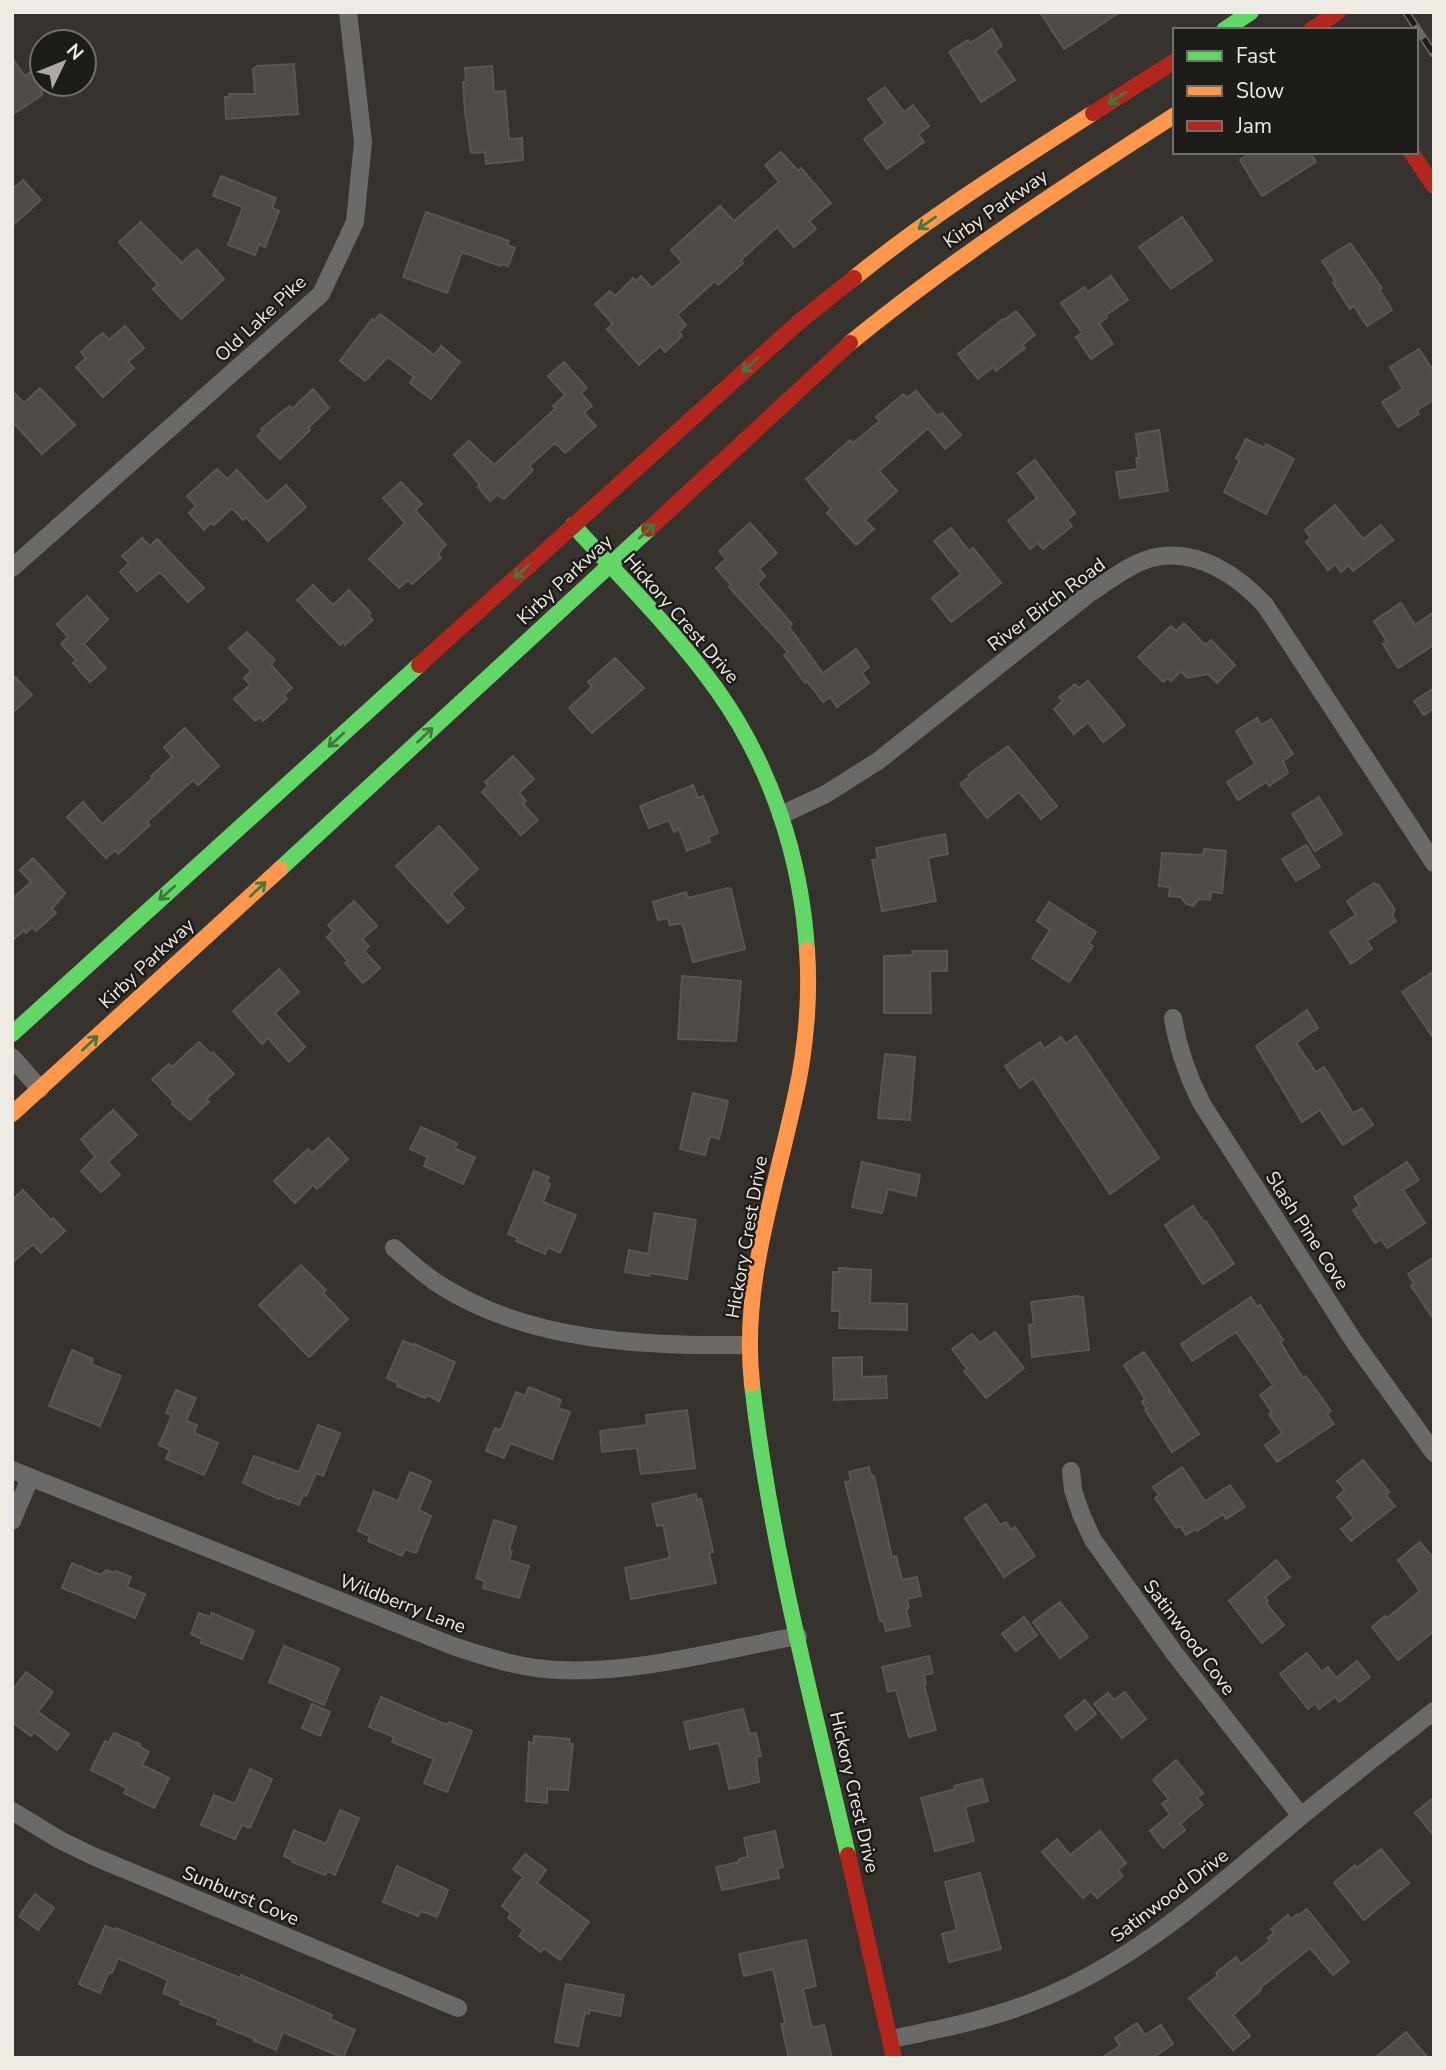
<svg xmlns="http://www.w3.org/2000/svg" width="1446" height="2070" font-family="'Nunito Sans',sans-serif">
  <rect width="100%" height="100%" fill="#36332e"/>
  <!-- building -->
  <g fill="#4e4b49" stroke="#5a5655" stroke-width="2">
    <polygon points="1040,12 1120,12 1064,49"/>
    <polygon points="992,29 1002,46 995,51 1015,80 981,102 949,52 968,40 970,43"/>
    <polygon points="12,58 25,76 42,64 42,95 12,115"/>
    <polygon points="294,64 298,114 226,119 225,97 230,97 229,94 255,94 253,69 257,66"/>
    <polygon points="492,66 494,92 505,91 509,139 522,138 523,160 486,164 485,152 471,153 465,112 463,82 466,82 465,68"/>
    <polygon points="885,87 904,112 913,105 929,126 918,134 924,142 887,169 864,139 885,123 868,99"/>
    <polygon points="781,152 798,171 801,168 831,203 809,221 816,229 794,247 777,227 741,260 743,263 718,285 715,281 677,315 686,325 679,332 682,336 665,352 660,346 639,365 607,329 613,324 595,304 610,291 615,296 633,278 636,281 641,276 652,288 682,262 671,250 720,206 734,221 779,182 765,165"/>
    <polygon points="1251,152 1310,152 1316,162 1262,196 1240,160"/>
    <polygon points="221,176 276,198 272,208 279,211 265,247 259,244 255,255 228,245 243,207 213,196"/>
    <polygon points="23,180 41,200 12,226 12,190"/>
    <polygon points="426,212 509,241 507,245 515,248 508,266 501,264 500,266 462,252 447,293 403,277"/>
    <polygon points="1182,217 1212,260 1171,289 1139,247"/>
    <polygon points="141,222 182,263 197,249 224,279 181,319 153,289 158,285 119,242"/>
    <polygon points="1350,243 1382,288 1379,289 1392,310 1367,326 1354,306 1350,309 1333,283 1335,281 1322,261"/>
    <polygon points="1111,276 1128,300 1106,315 1107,318 1099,323 1113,344 1091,359 1076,337 1082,333 1061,303 1084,287 1088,292"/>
    <polygon points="1016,311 1035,335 1022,345 1025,348 996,371 993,367 978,379 958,354 1003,319 1004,320"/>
    <polygon points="380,314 434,355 441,346 460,362 431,399 410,383 414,377 388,357 365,381 340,361 372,319 374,321"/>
    <polygon points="125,326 144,348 128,362 134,368 103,397 76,367 86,358 81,352 97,337 103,333 109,340"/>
    <polygon points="1419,349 1434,372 1434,400 1417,410 1419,414 1398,427 1382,402 1403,389 1390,367"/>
    <polygon points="564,362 587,388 581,393 592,406 584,413 596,426 565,453 555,443 529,466 533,470 504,499 497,495 490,501 478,487 480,485 471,474 454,455 469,441 494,465 556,408 553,406 565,395 548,376"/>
    <polygon points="40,388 75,425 42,454 12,421 12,391 24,403"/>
    <polygon points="313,389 329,408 308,428 310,430 307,433 280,459 257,436 263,431 261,429 284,410 290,406 292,409"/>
    <polygon points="916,391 937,416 942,413 961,435 945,449 928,428 879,471 897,491 865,520 874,529 856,545 827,513 831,509 806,479 850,440 853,443 880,421 876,417 903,394 907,398"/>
    <polygon points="1159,430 1168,491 1120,498 1116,472 1138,469 1136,458 1139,458 1136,434"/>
    <polygon points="1246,439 1264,448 1266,444 1294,459 1266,514 1224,492 1240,460 1236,458"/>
    <polygon points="1035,460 1075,513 1067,520 1072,526 1043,549 1038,543 1030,549 1008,521 1037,498 1018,473"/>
    <polygon points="217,469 227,479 237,470 267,502 286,485 306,507 268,541 246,517 243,520 232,508 214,525 211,523 204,530 189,513 196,506 187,496"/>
    <polygon points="401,482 422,504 415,510 446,545 438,553 441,558 412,584 408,580 399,588 369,559 405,523 383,498"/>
    <polygon points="1335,505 1363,539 1381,525 1393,540 1353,571 1349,565 1341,572 1335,564 1328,570 1306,542 1311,538 1305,530"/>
    <polygon points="750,523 777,553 759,569 765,576 757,584 792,624 789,627 823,673 856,649 869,667 862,673 869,683 837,707 830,697 823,702 807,681 805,683 784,655 788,652 729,587 731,585 716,568 726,559 719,551"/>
    <polygon points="951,528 969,551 973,548 1001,583 951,622 932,598 961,574 934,541"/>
    <polygon points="142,538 150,546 157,539 204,588 188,602 160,572 137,591 120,572 129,563 122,556"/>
    <polygon points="313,585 333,605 349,590 371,613 369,616 373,620 345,645 343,642 340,645 297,600"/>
    <polygon points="87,596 108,619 84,644 106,668 90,682 73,663 76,660 61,644 68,637 57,624"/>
    <polygon points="1401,603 1415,625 1434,612 1434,645 1398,668 1383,644 1387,642 1374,621"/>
    <polygon points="1184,623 1203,643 1207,644 1211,640 1235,665 1217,683 1208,674 1187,678 1181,671 1171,681 1168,678 1163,682 1138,657 1171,626 1176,631"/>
    <polygon points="247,632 275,660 271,665 292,688 284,695 287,699 263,721 260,717 255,721 234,699 250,685 244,678 251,671 229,648"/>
    <polygon points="615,658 644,688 592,733 569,708 592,687 588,682"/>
    <polygon points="12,674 32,695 12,713"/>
    <polygon points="1088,681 1125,725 1103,742 1088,722 1074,734 1054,709 1063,701 1059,697 1075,684 1079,688"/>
    <polygon points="1434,688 1434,708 1424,715 1414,701"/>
    <polygon points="1257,718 1261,725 1271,719 1293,754 1283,761 1288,773 1269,786 1266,782 1238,800 1227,782 1255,764 1236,731"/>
    <polygon points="185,728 219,766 198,785 193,780 147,822 150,825 118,854 115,850 106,858 67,817 83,802 102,824 153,778 151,776 172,757 164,747"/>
    <polygon points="1008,746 1057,806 1041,819 1019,792 987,818 960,784 969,777 968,775"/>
    <polygon points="513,756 534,779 519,793 526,801 523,804 538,820 521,835 482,792 488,786 485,782"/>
    <polygon points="693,785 698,798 703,796 718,833 708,837 710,842 687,851 679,829 674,832 669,820 649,828 640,806"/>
    <polygon points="1319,797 1342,834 1315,851 1292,814"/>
    <polygon points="439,826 478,869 451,894 464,908 448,923 396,866"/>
    <polygon points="945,834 948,854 928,858 936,901 882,911 872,860 878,859 876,848"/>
    <polygon points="1306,845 1320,867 1296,881 1282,859"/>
    <polygon points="1204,849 1226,851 1222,893 1211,892 1210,900 1199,899 1193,906 1186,904 1181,897 1169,896 1170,887 1159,886 1162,853 1203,855"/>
    <polygon points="33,858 65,893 52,909 56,913 36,931 32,927 26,933 24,930 12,941 12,899 31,882 20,870"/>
    <polygon points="1374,883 1376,885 1378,884 1395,910 1392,915 1396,921 1367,941 1372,949 1351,964 1330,932 1356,915 1347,901"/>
    <polygon points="728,888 731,889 745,949 693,962 682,923 670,925 668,918 658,920 653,902 686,892 688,898"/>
    <polygon points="354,901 377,926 362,939 369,946 364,951 380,968 363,983 345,963 348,961 327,937 333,931 328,925"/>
    <polygon points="1049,902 1096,932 1089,943 1093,946 1069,982 1032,958 1050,930 1037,921"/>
    <polygon points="912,951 947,951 947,971 930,971 931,1013 884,1013 884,956 913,955"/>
    <polygon points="279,969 299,992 275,1013 305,1047 289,1062 268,1038 262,1044 233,1011"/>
    <polygon points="1434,971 1434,1039 1402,992"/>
    <polygon points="682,976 741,981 736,1041 678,1039"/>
    <polygon points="1307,1010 1318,1028 1296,1043 1316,1072 1324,1067 1353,1113 1362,1108 1373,1125 1343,1145 1320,1110 1302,1122 1256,1046"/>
    <polygon points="1076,1036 1159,1158 1110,1194 1033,1078 1020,1088 1005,1066 1040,1042 1044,1049 1061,1037 1066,1044"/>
    <polygon points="199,1042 211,1054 213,1052 234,1074 206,1099 209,1102 190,1120 172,1104 173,1101 152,1079 169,1064 172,1067"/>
    <polygon points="885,1054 915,1057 910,1120 878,1118"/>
    <polygon points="693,1093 728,1101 719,1139 710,1136 705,1155 680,1149"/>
    <polygon points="113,1110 137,1135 108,1162 120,1175 101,1192 81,1171 95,1157 81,1139"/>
    <polygon points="421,1127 457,1143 455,1149 475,1157 463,1184 424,1166 428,1157 410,1149"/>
    <polygon points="328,1138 348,1159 317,1189 313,1185 295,1203 274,1181 308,1149 312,1153"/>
    <polygon points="862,1162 920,1175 916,1196 888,1189 882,1213 852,1207"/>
    <polygon points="1407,1162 1419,1180 1403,1190 1425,1223 1387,1248 1381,1239 1375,1243 1353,1210 1360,1206 1354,1197"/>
    <polygon points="534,1171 549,1177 546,1182 550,1184 543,1202 576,1215 560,1253 548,1247 545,1254 516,1241 518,1238 508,1234"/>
    <polygon points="23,1190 51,1220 53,1218 65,1231 41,1253 33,1244 12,1263 12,1200"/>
    <polygon points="1193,1206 1204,1222 1206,1221 1234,1264 1203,1284 1165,1225"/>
    <polygon points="655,1213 696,1220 687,1279 650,1273 649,1276 625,1272 629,1250 648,1254"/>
    <polygon points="1434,1257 1434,1320 1411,1286 1414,1284 1408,1274"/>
    <polygon points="301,1265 326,1290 323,1293 348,1319 309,1357 259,1305"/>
    <polygon points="839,1268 871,1270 870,1303 907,1304 907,1330 839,1328 840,1311 832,1311 833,1272 839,1272"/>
    <polygon points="1077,1296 1083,1297 1089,1350 1032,1357 1029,1325 1034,1324 1031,1302"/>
    <polygon points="1251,1297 1257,1307 1260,1305 1283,1340 1280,1342 1303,1378 1306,1376 1331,1411 1327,1414 1334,1424 1277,1462 1265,1445 1282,1433 1269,1414 1272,1412 1260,1395 1273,1385 1236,1332 1192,1361 1181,1344"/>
    <polygon points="995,1332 1024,1368 986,1398 964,1371 967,1369 952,1349 972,1334 980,1343"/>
    <polygon points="403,1341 413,1345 414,1344 455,1362 439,1401 427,1395 425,1398 397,1386 398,1383 387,1378"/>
    <polygon points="72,1350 93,1359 91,1364 121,1376 100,1426 49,1406"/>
    <polygon points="1144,1352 1199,1434 1172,1452 1145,1410 1147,1409 1142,1402 1145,1399 1124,1365"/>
    <polygon points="862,1357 862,1377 886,1376 887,1398 834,1400 833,1358"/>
    <polygon points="529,1387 561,1400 558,1408 570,1412 552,1459 510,1443 504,1458 486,1451 495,1428 501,1430 516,1392 525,1396"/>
    <polygon points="176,1390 196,1398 186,1421 197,1425 194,1433 218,1443 204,1475 166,1459 170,1450 159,1445 172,1415 166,1413"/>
    <polygon points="687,1410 695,1468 641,1474 637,1448 602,1452 600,1431 647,1425 646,1415"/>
    <polygon points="318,1425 340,1433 323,1476 316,1473 306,1496 303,1495 299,1505 280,1498 279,1499 243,1483 254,1456 299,1472"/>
    <polygon points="1363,1460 1389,1492 1386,1495 1395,1506 1351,1541 1341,1529 1354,1518 1337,1497 1345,1490 1337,1481"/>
    <polygon points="869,1467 871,1476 873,1475 875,1480 892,1557 896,1556 902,1580 917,1577 921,1596 907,1599 909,1608 906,1609 910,1626 886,1631 883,1620 880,1621 845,1482 851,1481 849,1472"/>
    <polygon points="1182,1467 1204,1500 1207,1500 1230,1485 1245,1507 1226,1519 1223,1514 1197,1531 1196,1529 1186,1535 1180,1526 1176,1528 1155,1498 1159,1495 1153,1487"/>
    <polygon points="410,1472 431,1481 419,1510 431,1516 416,1553 405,1549 402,1556 368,1541 370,1536 358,1531 374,1491 398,1501"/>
    <polygon points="696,1494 697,1500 701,1499 713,1552 709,1553 716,1583 631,1599 625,1568 670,1558 663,1525 657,1526 652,1504"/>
    <polygon points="986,1504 1000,1525 1006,1522 1011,1530 1015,1527 1035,1556 1004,1577 965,1518"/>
    <polygon points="494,1520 516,1527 509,1550 512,1551 509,1560 529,1566 519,1598 483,1588 485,1581 476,1578"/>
    <polygon points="1420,1542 1434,1559 1434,1631 1398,1660 1372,1627 1385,1616 1387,1618 1420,1591 1398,1560"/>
    <polygon points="1276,1560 1290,1577 1265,1597 1268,1601 1266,1603 1284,1625 1262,1643 1229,1601"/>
    <polygon points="72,1563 101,1575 106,1570 115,1573 116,1571 131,1577 127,1587 145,1594 135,1618 62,1588"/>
    <polygon points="1060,1602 1088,1637 1060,1658 1033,1622"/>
    <polygon points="199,1613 210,1617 212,1613 254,1631 242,1659 201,1643 202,1639 191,1634"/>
    <polygon points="1024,1617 1037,1635 1016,1651 1002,1634"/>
    <polygon points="284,1646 339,1668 324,1705 269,1682"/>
    <polygon points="1307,1653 1322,1672 1328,1667 1336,1678 1357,1661 1370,1677 1339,1702 1335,1697 1319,1709 1315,1703 1308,1709 1280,1674"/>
    <polygon points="929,1656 933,1673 924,1675 926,1684 924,1685 936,1730 909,1737 896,1690 888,1692 882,1667"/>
    <polygon points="26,1672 53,1692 38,1712 69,1734 57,1750 34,1732 31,1736 12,1722 12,1691"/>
    <polygon points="1125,1692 1146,1719 1122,1738 1094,1704 1108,1693 1114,1700"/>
    <polygon points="381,1697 447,1725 449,1722 472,1731 447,1792 424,1783 434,1759 392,1742 394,1737 369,1727"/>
    <polygon points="1085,1700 1096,1714 1076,1730 1065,1716"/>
    <polygon points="312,1704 330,1712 320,1736 302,1728"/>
    <polygon points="743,1709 750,1734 756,1733 761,1756 756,1757 759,1782 729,1789 719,1743 690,1749 684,1722"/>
    <polygon points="114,1733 140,1744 138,1746 149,1752 142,1765 169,1778 154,1808 124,1793 127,1788 91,1770 105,1741 109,1743"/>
    <polygon points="534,1736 570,1739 569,1744 573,1744 568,1790 547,1789 547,1803 526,1801 529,1742 534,1743"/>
    <polygon points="1176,1760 1203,1793 1197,1798 1203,1805 1180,1824 1185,1830 1163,1848 1150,1831 1170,1814 1162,1804 1169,1799 1153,1780"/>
    <polygon points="250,1769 272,1779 250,1828 242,1825 235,1839 201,1825 214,1795 235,1804"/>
    <polygon points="982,1779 988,1801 965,1807 974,1841 935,1851 921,1798 955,1789 954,1786"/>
    <polygon points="1434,1797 1434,1836 1415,1813"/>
    <polygon points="340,1810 359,1818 335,1875 327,1871 325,1875 292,1862 293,1860 284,1856 294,1830 326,1844"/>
    <polygon points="775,1831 783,1867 777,1869 779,1878 722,1890 716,1867 739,1862 739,1859 748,1857 744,1838"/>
    <polygon points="1100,1831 1126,1863 1118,1870 1123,1876 1097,1898 1091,1891 1083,1898 1042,1852 1057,1839 1070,1855"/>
    <polygon points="1381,1849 1409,1883 1364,1920 1334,1883 1355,1865 1357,1868"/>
    <polygon points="525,1854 546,1870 537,1883 589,1922 560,1960 544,1948 541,1952 519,1936 524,1930 508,1918 511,1913 502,1906 523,1877 513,1869"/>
    <polygon points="397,1866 448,1890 437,1917 421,1911 418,1916 383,1902"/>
    <polygon points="980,1873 1001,1949 949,1962 942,1934 957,1930 945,1882"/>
    <polygon points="35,1894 54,1908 38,1930 19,1916"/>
    <polygon points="1307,1909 1349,1962 1333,1975 1310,1948 1260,1988 1261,1990 1233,2015 1250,2036 1233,2050 1189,1998 1218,1976 1216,1973 1236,1957 1241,1964 1270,1941 1268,1938 1274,1933 1271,1929 1288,1915 1291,1919 1297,1914 1298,1916"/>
    <polygon points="105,1926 115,1930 116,1928 240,1978 241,1975 332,2015 330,2019 355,2030 343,2058 283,2032 276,2050 254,2041 255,2039 217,2024 219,2019 180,2004 182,2001 163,1993 168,1980 118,1958 112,1973 109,1972 100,1993 79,1984"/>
    <polygon points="806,1940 816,1986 803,1989 812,2028 824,2025 832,2058 789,2058 781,2024 785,2023 773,1969 744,1976 739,1954"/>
    <polygon points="566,1984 624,1995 620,2016 590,2010 589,2014 585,2013 578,2046 555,2042"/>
    <polygon points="1137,2023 1145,2035 1161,2025 1173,2044 1152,2058 1101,2058 1120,2046 1115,2038"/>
    <polygon points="1406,2032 1428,2058 1375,2058"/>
  </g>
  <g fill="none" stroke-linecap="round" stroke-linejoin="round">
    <!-- street -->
    <g stroke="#6c6a69" stroke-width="18">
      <polyline points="12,568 321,294 355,222 363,142 348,12"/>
      <path d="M781,815L826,794L878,761L1090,593C1110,580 1132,562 1156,557C1199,549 1238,576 1265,605L1434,863"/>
      <path d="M1173,1018C1178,1049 1187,1075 1202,1104L1355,1343L1434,1453"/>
      <polyline points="12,1057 40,1089"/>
      <path d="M394,1248C409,1261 424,1275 440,1285C531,1343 646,1346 749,1345"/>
      <path d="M12,1470L453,1646C487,1657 522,1669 558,1670C637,1674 720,1650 798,1636"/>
      <polyline points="1071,1471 1073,1490 1081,1514 1093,1540 1175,1654 1301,1816"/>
      <polyline points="12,1521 30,1478"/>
      <polyline points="12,1811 60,1840 95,1857 458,2008"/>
      <path d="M891,2039C940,2029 988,2020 1035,2001C1138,1961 1217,1886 1300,1817C1344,1781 1389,1746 1434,1711"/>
    </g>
    <!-- fast -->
    <g stroke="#63d668" stroke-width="16">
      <polyline points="1224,30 1251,12"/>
      <path d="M573,525C622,579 675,631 717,690C771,766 801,857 807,950"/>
      <polyline points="280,869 649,529"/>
      <polyline points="12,1034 419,665"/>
      <path d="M752,1384C770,1542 812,1700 848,1855"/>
    </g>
    <!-- slow -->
    <g stroke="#ff974d" stroke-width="16">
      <path d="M854,278C929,217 1012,165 1093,113"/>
      <path d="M850,343C953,259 1063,187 1175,115"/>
      <polyline points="12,1114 280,869"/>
      <path d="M752,1384C740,1277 781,1176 800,1073C807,1032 810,991 807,950"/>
    </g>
    <!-- jam -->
    <g stroke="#b3261e" stroke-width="16">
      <polyline points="1311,30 1338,12"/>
      <polyline points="1093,113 1175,61"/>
      <polyline points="1411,152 1434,186"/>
      <polyline points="649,529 850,343"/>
      <polyline points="419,665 800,321 854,278"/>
      <polyline points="848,1855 894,2058"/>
    </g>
    <!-- rail casing -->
    <g stroke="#6b6965" stroke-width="8">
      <polyline id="rail" points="1406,12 1434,54"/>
    </g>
    <!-- rail -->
    <use href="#rail" stroke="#1e1c18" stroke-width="5" stroke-dasharray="16" stroke-linecap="butt"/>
  </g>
  <!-- one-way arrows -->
  <defs><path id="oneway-shaft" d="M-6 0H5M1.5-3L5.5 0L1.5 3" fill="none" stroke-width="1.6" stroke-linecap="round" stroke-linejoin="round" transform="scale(1.75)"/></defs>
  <g stroke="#407940">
    <use href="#oneway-shaft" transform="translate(1117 98) rotate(147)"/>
    <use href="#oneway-shaft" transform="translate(927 223) rotate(145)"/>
    <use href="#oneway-shaft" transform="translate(750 365) rotate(138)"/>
    <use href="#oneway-shaft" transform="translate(647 531) rotate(-43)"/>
    <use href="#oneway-shaft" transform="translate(522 571) rotate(138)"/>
    <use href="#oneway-shaft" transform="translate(425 735) rotate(-43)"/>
    <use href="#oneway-shaft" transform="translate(336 740) rotate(138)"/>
    <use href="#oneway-shaft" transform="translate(258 889) rotate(-43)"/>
    <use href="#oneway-shaft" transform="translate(167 893) rotate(138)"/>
    <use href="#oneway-shaft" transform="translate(90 1043) rotate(-43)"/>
  </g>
  <g text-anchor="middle" stroke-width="5" stroke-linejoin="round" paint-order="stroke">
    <!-- street labels -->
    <g font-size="19" fill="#eeebe5" stroke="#1e1c18">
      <text transform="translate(995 208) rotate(-35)" y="7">Kirby Parkway</text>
      <text transform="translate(260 318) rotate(-43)" y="7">Old Lake Pike</text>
      <text transform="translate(564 579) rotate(-43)" y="7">Kirby Parkway</text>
      <text transform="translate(1046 604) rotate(-37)" y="7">River Birch Road</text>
      <text transform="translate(682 618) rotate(49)" y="7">Hickory Crest Drive</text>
      <text transform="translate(146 963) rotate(-43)" y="7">Kirby Parkway</text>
      <text transform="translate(1308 1230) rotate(57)" y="7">Slash Pine Cove</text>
      <text transform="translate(746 1237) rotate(-80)" y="7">Hickory Crest Drive</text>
      <text transform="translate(403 1603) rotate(21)" y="7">Wildberry Lane</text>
      <text transform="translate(1190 1637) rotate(53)" y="7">Satinwood Cove</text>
      <text transform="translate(855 1792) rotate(77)" y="7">Hickory Crest Drive</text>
      <text transform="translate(241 1895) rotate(23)" y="7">Sunburst Cove</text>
      <text transform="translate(1169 1895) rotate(-37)" y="7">Satinwood Drive</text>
    </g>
  </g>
  <!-- border -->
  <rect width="1446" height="2070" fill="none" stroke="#eeebe5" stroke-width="28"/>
  <!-- legend -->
  <rect x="1173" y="28" width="245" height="126" fill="#1e1c18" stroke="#716f6a" stroke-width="2"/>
  <rect x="1187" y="51" width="35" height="10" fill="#63d668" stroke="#716f6a" stroke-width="2"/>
  <text x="1236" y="63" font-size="21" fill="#eeebe5">Fast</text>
  <rect x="1187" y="86" width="35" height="10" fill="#ff974d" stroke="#716f6a" stroke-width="2"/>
  <text x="1236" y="98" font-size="21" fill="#eeebe5">Slow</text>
  <rect x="1187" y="121" width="35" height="10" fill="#b3261e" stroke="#716f6a" stroke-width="2"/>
  <text x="1236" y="133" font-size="21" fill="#eeebe5">Jam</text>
  <!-- north arrow -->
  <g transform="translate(63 63) rotate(47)"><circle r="33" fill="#1e1c18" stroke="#716f6a" stroke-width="2"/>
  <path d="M0-5L12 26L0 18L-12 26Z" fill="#aeaba5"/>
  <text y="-10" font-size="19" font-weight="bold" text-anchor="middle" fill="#eeebe5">N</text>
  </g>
</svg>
